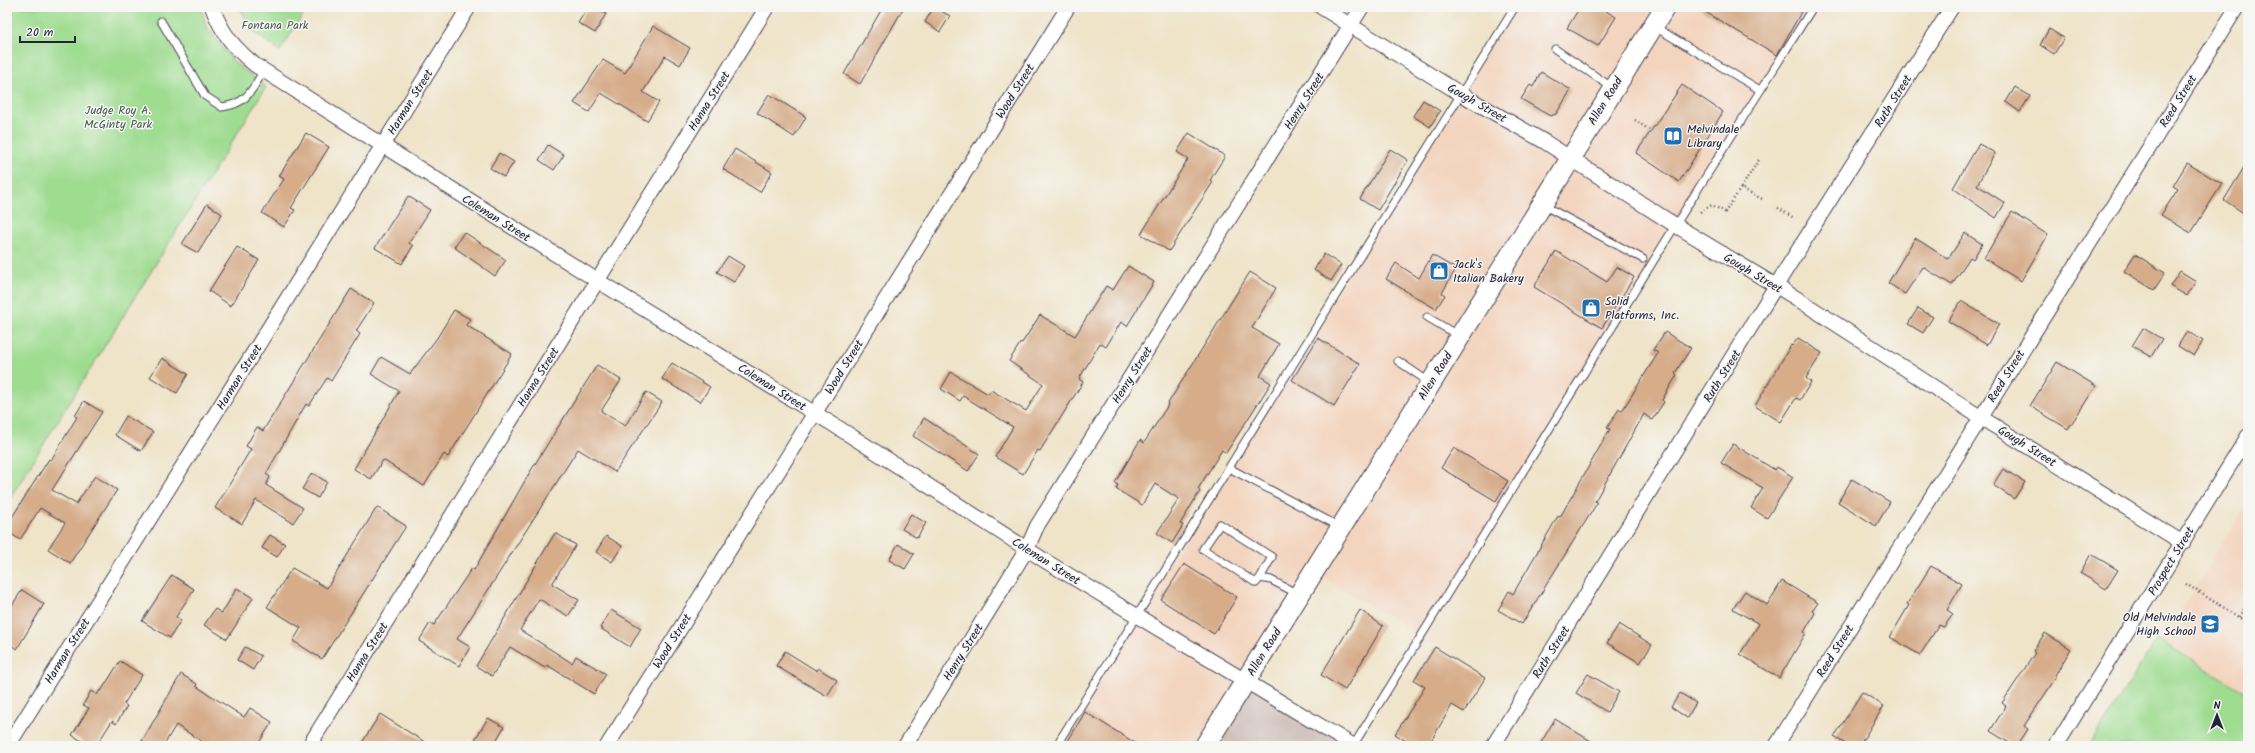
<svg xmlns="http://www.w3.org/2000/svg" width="2255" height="753" font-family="Kalam,sans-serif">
  <rect width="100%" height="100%" fill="#f6f6f2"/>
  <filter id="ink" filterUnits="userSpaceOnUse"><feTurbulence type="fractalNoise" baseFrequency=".025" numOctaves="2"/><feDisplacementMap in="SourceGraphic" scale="8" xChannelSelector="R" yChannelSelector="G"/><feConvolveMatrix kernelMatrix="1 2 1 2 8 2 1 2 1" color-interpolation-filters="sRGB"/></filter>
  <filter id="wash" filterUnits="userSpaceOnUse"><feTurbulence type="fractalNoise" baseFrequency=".012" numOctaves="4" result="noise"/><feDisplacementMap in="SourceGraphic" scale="16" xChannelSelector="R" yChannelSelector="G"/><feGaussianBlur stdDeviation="0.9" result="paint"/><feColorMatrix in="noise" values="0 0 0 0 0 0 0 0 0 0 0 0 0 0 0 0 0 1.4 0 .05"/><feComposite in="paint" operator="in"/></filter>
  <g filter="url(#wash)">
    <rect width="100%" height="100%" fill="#efe3c8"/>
    <!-- built -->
    <g fill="#f3d4be">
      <polygon points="1515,7 1813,7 1421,635 1313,572 1205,746 1056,746"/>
      <polygon points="2248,501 2248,746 2098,746"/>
    </g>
    <!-- industrial -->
    <polygon fill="#cfc0ba" points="1245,682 1354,746 1205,746"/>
    <!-- green -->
    <g fill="#9edc90" stroke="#607f66">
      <polygon points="7,7 201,7 206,26 234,62 266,87 7,503"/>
      <polygon points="239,7 308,7 280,51 256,34"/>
      <polygon points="2157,639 2248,694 2248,746 2089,746"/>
    </g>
    <g id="blocks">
      <!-- building -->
      <g fill="#d6ac89">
        <polygon points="588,7 594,7 606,14 595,33 578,23"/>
        <polygon points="883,7 904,7 860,84 844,74"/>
        <polygon points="934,7 950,16 940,32 925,22"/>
        <polygon points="1580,7 1599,7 1616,17 1598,46 1567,28"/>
        <polygon points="1697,7 1804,7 1777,55"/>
        <polygon points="653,26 690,48 680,65 665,56 643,92 659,102 647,121 601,93 589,112 574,103 603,60 625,73"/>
        <polygon points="2049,29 2064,38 2054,54 2040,45"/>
        <polygon points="1541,72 1571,90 1556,114 1550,116 1521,99 1530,85 1533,87"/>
        <polygon points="1682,85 1723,112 1679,182 1636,153"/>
        <polygon points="2015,87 2030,96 2020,112 2006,102"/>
        <polygon points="769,94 806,117 794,137 757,113"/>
        <polygon points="1423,100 1440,111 1430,127 1413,116"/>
        <polygon points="306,133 329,147 291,208 295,210 284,227 262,213 284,179 279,176"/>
        <polygon points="1189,133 1225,156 1210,180 1213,182 1169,251 1141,234 1188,159 1177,152"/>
        <polygon points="1979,144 1995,153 1977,185 2005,203 1996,218 1953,188"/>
        <polygon points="548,145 564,155 554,170 539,160"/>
        <polygon points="735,149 772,172 760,192 723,169"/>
        <polygon points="1390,149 1408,160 1378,210 1360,199"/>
        <polygon points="499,153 514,162 504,177 490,168"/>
        <polygon points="2248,161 2248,216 2224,200"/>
        <polygon points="2187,163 2222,184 2191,233 2161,215 2178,189 2173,186"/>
        <polygon points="408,196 430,210 409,243 413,246 402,264 375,248"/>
        <polygon points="207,204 222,214 198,253 182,244"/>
        <polygon points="2012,212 2048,235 2021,281 1984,258"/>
        <polygon points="464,232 506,260 495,276 454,247"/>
        <polygon points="1965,233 1982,244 1973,259 1970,257 1952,285 1923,267 1905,294 1888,283 1915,238 1948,259"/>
        <polygon points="237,247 259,260 231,306 209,291"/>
        <polygon points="1556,251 1607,282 1617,267 1634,277 1602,328 1534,287"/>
        <polygon points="1324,254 1341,265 1331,281 1314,270"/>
        <polygon points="2135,254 2165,273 2154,290 2124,271"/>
        <polygon points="1432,255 1456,269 1442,293 1445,295 1436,309 1386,279 1396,263 1419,278"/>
        <polygon points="728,256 744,266 734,282 717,272"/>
        <polygon points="1128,266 1154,282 1127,326 1121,322 1106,347 1100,343 1079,379 1083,382 1040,451 1038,450 1023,474 995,457 1013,427 963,396 960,401 941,389 951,372 988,394 991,390 1026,411 1043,384 1009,361 1021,342 1022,343 1040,315 1075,336 1106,286 1113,290"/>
        <polygon points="2180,271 2196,281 2187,296 2170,286"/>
        <polygon points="1250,272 1276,288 1252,328 1279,344 1260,376 1271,383 1226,453 1222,450 1198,489 1200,491 1180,524 1183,525 1172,543 1157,533 1179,499 1155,484 1142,505 1116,489 1118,485 1115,483 1140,440 1144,443 1168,405 1167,405"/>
        <polygon points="351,289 374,303 356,331 360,334 331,381 327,378 309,406 306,404 266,474 270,477 266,485 303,508 293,523 256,500 242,524 215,508 251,449 246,446 257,427 263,431"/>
        <polygon points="1961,301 1999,324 1987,345 1948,321"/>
        <polygon points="1918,308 1933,317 1923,333 1908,324"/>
        <polygon points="454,310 470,319 466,325 512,354 448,457 444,454 424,486 383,460 371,479 354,469 399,391 371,374 381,357 410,374 437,338"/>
        <polygon points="2143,328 2162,339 2151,357 2132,346"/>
        <polygon points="2187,331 2203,341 2194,356 2178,346"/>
        <polygon points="1665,332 1691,348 1675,373 1677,375 1662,400 1664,402 1652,420 1644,414 1595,501 1597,503 1522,624 1498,610 1509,591 1513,594 1558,516 1560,517 1610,429 1607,428 1619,409 1622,411 1658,353 1653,350"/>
        <polygon points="1318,338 1360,364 1334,406 1292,380"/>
        <polygon points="1798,338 1822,353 1806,378 1811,382 1800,400 1796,398 1781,422 1755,406 1791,345 1792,346"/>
        <polygon points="162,358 188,374 177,393 150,377"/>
        <polygon points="2057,362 2096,386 2068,429 2030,406"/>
        <polygon points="672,363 710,387 700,402 662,379"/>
        <polygon points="597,365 621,380 601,411 625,426 646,392 662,402 615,472 578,449 457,639 470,647 459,666 419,641 430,623 434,625 472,568 474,570 530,472"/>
        <polygon points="84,401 102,412 52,490 76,504 95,476 117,490 70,563 48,549 65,523 40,508 20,540 7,531 7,525 49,459 51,460 77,417 75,416"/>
        <polygon points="126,416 153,432 141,451 115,435"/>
        <polygon points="924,418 979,454 968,471 913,436"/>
        <polygon points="1733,444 1775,470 1777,467 1793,477 1767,518 1751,508 1763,488 1721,463"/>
        <polygon points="1454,448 1508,481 1496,501 1441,468"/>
        <polygon points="2003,469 2025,482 2014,499 1993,485"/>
        <polygon points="312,473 327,482 318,498 302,489"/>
        <polygon points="1852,479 1890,502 1876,526 1838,502"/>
        <polygon points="377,507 406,526 322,659 293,641 301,628 267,607 292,568 327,588"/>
        <polygon points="911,514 926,523 917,538 902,529"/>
        <polygon points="555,533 576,545 552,584 579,600 568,616 539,599 520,630 572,663 576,656 606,674 594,694 547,665 545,668 510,647 492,676 476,666"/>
        <polygon points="270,535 285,544 277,557 262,548"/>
        <polygon points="606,536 622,546 612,562 596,552"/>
        <polygon points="898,544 914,554 905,569 889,560"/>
        <polygon points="2091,554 2118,570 2106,589 2080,573"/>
        <polygon points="1184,564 1237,597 1214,634 1161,600"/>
        <polygon points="1931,566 1962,584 1947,610 1953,614 1944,627 1939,625 1920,655 1890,637 1909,605 1907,604"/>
        <polygon points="172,575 194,589 176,617 181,620 170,638 142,621"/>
        <polygon points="1782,581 1818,603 1812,611 1815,613 1804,632 1806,633 1779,678 1740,654 1759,624 1733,609 1745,591 1767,605"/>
        <polygon points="237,588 253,598 227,639 204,625 215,609 222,613"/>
        <polygon points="22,590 44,604 17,649 7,643 7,613"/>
        <polygon points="611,610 641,628 630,647 600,628"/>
        <polygon points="1360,610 1383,626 1345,690 1321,675"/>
        <polygon points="1619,624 1652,645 1640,663 1607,643"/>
        <polygon points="2045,633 2071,649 2055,675 2057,676 2024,726 2028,729 2017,746 2014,746 1990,731 2006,706 2002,703 2035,653 2033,651"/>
        <polygon points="245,647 261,656 253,670 237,660"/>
        <polygon points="1435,647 1485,678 1464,712 1452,705 1428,746 1414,746 1395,734 1425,687 1414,680"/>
        <polygon points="785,651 817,671 818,668 837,680 827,696 776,666"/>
        <polygon points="120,661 142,675 124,704 127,706 116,724 112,721 96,746 90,746 72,735 89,708 83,705 91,691 97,695 100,690 101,691"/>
        <polygon points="181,674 197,684 196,686 244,717 250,708 272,722 257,746 209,746 176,725 163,746 139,746"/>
        <polygon points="1588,674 1619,692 1607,712 1576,693"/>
        <polygon points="1862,692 1884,706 1859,746 1849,746 1834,737"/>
        <polygon points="1680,693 1696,703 1687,718 1671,707"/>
        <polygon points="1085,712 1140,746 1065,746"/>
        <polygon points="380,714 431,746 371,746 363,741"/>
        <polygon points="488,718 504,727 493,746 471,746"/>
        <polygon points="1555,719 1599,746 1539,746"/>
      </g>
    </g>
  </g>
  <g filter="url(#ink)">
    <use href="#blocks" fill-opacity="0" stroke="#413f50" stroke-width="1"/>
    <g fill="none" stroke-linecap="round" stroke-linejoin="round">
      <!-- lane casing -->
      <g stroke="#413f50" stroke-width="9">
        <g id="lane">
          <path d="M161,21L205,96L222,107C247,104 251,91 264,70"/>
          <polyline points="1655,27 1760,90"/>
          <polyline points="1555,49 1613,88"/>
          <polyline points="1543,205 1643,259"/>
          <polyline points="1427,317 1459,336"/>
          <polyline points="1398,361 1429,382"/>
          <polyline points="1229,468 1340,527"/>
          <polyline points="1260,578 1272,557 1220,524 1203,549 1256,583 1260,578 1271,580 1298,594"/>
          <polyline points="1056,746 1515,7"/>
          <polyline points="1353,746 1688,205 1813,7"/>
        </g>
      </g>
      <!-- street casing -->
      <g stroke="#413f50" stroke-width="16">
        <g id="street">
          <path d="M212,7C222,33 233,47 255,65L598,281L834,425L1047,562L1354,746"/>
          <polyline points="1321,7 1461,94 1545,142 1675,225 1796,298 1980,417 2183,543"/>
          <polyline points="8,746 469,7"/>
          <polyline points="309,746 767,7"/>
          <polyline points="607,746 1068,7"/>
          <polyline points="905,746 1027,549 1037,526 1362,7"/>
          <polyline points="1493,746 1787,268 1952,7"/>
          <polyline points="1776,746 2237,7"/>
          <polyline points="2056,746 2248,436"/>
        </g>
      </g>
      <!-- secondary casing -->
      <g stroke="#413f50" stroke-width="22">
        <polyline id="secondary" points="1205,746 1665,7"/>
      </g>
      <!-- path -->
      <g stroke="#413f50" stroke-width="2.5" stroke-dasharray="1 3" stroke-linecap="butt">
        <polyline points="1635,120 1651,131"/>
        <polyline points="1741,188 1760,158"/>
        <polyline points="1778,208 1794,218"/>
        <polyline points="1700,212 1712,205 1725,212 1741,188 1764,200"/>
        <polyline points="2186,584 2248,623"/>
        <polyline points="2239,617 2248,603"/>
      </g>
      <!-- lane -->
      <use href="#lane" stroke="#fff" stroke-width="7"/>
      <!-- street -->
      <use href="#street" stroke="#fff" stroke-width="14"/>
      <!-- secondary -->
      <use href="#secondary" stroke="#fff" stroke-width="20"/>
    </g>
  </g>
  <!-- icons -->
  <defs>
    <g id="library-square" transform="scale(1)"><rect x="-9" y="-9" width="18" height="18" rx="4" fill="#1f6fb2" stroke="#f6f6f2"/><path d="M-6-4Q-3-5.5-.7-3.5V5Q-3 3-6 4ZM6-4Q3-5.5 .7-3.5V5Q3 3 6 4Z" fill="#fff"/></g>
    <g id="shop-square" transform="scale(1)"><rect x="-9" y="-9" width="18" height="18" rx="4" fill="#1f6fb2" stroke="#f6f6f2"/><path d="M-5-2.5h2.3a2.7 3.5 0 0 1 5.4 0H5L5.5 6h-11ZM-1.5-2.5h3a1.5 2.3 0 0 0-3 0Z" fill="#fff"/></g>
    <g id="school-square" transform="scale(1)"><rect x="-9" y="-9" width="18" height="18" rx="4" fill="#1f6fb2" stroke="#f6f6f2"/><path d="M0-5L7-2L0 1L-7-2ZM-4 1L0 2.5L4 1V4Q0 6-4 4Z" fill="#fff"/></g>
  </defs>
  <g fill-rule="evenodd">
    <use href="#library-square" x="1673" y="136"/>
    <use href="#shop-square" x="1439" y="271"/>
    <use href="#shop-square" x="1591" y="308"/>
    <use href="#school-square" x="2210" y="624"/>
  </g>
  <g text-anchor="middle" stroke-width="3" stroke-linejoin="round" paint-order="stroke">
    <!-- park labels -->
    <g font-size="12" fill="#475a54" stroke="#f6f6f2">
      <text x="275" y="29">Fontana Park</text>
      <text x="118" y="114">Judge Roy A.<tspan x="118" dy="14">McGinty Park</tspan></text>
    </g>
    <!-- street labels -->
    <g font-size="12" fill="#22223b" stroke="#f6f6f2">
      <text transform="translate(1015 91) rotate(-58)" y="4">Wood Street</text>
      <text transform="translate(709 101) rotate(-58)" y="4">Hanna Street</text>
      <text transform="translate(1304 101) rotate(-58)" y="4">Henry Street</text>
      <text transform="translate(1605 101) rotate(-58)" y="4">Allen Road</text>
      <text transform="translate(1893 101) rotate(-58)" y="4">Ruth Street</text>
      <text transform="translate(2178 101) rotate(-58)" y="4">Reed Street</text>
      <text transform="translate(410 102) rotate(-58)" y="4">Harman Street</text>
      <text transform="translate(1477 103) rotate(30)" y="4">Gough Street</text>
      <text transform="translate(496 218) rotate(32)" y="4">Coleman Street</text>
      <text transform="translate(1753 273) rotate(31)" y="4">Gough Street</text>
      <text transform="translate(844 367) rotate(-58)" y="4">Wood Street</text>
      <text transform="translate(1132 375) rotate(-58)" y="4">Henry Street</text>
      <text transform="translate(1435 376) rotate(-58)" y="4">Allen Road</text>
      <text transform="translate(1722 376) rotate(-58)" y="4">Ruth Street</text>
      <text transform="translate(2006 376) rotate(-58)" y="4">Reed Street</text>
      <text transform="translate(239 377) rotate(-58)" y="4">Harman Street</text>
      <text transform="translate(538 377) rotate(-58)" y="4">Hanna Street</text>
      <text transform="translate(772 387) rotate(32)" y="4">Coleman Street</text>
      <text transform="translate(2027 446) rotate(32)" y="4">Gough Street</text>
      <text transform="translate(1046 561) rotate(32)" y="4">Coleman Street</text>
      <text transform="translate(2171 561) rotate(-59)" y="4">Prospect Street</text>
      <text transform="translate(672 641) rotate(-58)" y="4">Wood Street</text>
      <text transform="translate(67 651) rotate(-58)" y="4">Harman Street</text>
      <text transform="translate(1835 651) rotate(-58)" y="4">Reed Street</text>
      <text transform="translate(367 652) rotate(-58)" y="4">Hanna Street</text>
      <text transform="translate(963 652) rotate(-58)" y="4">Henry Street</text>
      <text transform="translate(1264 652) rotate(-58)" y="4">Allen Road</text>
      <text transform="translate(1551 652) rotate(-58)" y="4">Ruth Street</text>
    </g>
    <!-- poi labels -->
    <g font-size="12" fill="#22223b" stroke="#f6f6f2" text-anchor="start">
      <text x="1687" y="133">Melvindale<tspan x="1687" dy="14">Library</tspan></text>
      <text x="1453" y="268">Jack's<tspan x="1453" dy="14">Italian Bakery</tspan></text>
      <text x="1605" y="305">Solid<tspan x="1605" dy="14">Platforms, Inc.</tspan></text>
      <text x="2196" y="621" text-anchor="end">Old Melvindale<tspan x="2196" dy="14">High School</tspan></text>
    </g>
  </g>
  <!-- margin -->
  <rect width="2255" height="753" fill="none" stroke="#f6f6f2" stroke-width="24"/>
  <!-- north arrow -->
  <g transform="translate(2217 715)" stroke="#f6f6f2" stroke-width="3" paint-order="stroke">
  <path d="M0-3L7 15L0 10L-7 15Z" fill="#22223b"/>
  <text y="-6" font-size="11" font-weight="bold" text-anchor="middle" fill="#22223b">N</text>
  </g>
  <!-- scale -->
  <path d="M20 36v6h55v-6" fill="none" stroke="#22223b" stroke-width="2"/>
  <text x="26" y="36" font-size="12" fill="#22223b" stroke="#f6f6f2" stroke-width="3" paint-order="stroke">20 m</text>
</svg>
